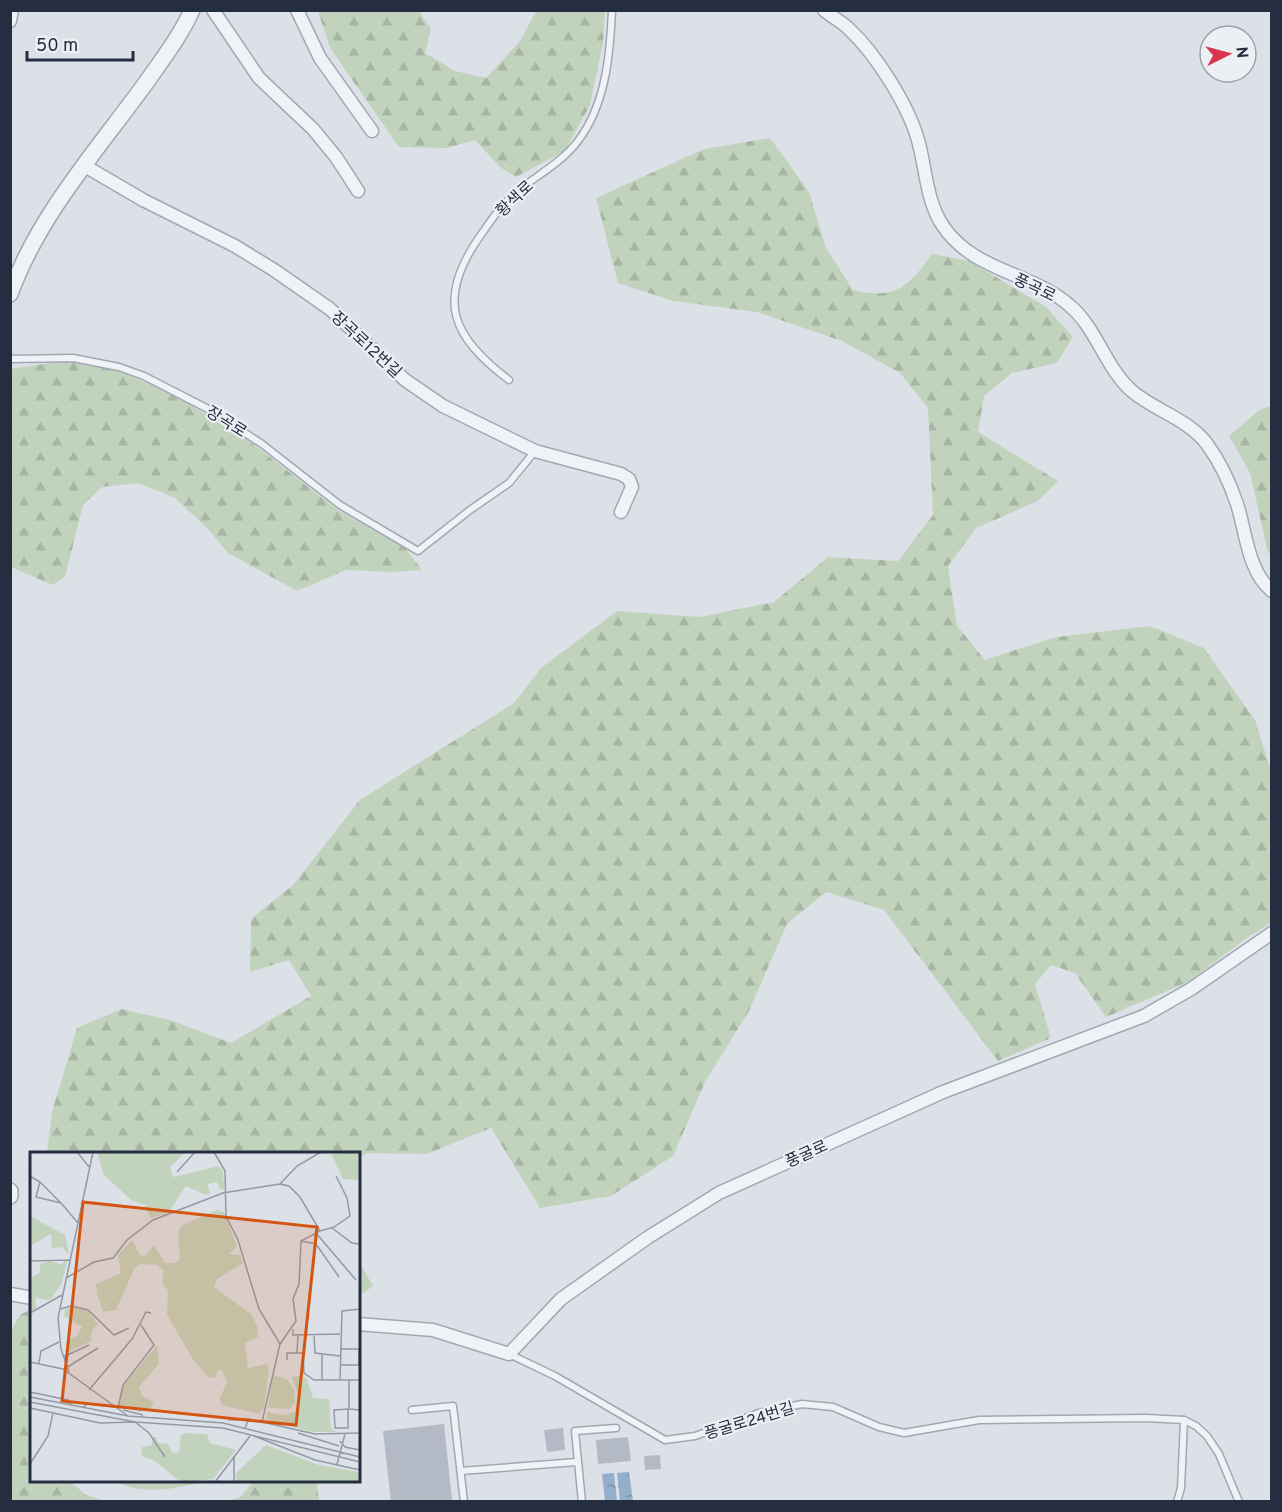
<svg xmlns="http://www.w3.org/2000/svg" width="1282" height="1512" font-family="Overpass,'Noto Sans KR',sans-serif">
  <defs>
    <pattern id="forest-firs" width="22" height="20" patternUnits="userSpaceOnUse" patternTransform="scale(1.5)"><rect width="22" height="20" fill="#c2d3bd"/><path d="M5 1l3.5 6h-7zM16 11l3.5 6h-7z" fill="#a7b5a4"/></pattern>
    <pattern id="water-ripples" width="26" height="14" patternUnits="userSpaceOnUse" patternTransform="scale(1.5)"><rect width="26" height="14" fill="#94afcc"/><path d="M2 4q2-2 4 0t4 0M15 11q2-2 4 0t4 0" fill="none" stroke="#798fa7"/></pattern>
  </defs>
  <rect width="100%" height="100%" fill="#dce1e8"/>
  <!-- forest -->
  <g fill="url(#forest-firs)">
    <polygon points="318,11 419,11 431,29 425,53 455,71 486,78 521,40 536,11 605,11 603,43 590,105 565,151 516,177 501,168 475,140 447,148 399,147 330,48"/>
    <path d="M770,138L809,192L826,248L853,290C896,300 908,287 932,254L969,261L1046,307L1073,337L1057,363L1012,373L984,396L978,432L1058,481L1038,501L976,528L948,566L957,626L985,660L1056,637L1150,626L1204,648L1255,720L1271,771V923L1248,937L1188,982L1106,1017L1075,973L1051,965L1035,984L1051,1038L998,1061L884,910L826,892L787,924L749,1011L705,1082L673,1156L611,1196L540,1208L491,1128L427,1154L367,1153L359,1157L358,1154L47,1153L52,1112L77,1028L121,1009L170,1020L231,1043L311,996L289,960L250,972L251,919L293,885L360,800L514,703L541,668L617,611L700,617L774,602L828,557L898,561L933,515L928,408L900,373L842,341L757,312L673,301L618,283L596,198L704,149Z"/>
    <polygon points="63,361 115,370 167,391 240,434 338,510 406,549 422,570 392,572 346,570 297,591 228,553 208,529 175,498 139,483 102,487 83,505 65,577 53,585 11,567 10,369"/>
    <polygon points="1271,406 1272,406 1271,553 1268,553 1250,473 1229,436 1259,410"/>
    <polygon points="358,1260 373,1286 359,1296 358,1296"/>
    <polygon points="31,1309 32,1480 70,1481 86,1495 107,1501 11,1501 11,1330 20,1315"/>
    <polygon points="255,1480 317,1481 319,1501 228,1501 240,1497"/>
  </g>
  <!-- pitch -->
  <path fill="#c2d3bd" d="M115,1481H205C178,1489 140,1496 115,1481Z"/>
  <!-- water -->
  <g fill="url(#water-ripples)">
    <polygon points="629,1472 633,1501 620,1501 617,1473"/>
    <polygon points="614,1473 617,1501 605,1501 602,1474"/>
  </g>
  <!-- building -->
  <g fill="#b3bac5">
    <polygon points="444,1424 452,1500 391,1502 383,1431"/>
    <polygon points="563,1428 565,1450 547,1452 544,1430"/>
    <polygon points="628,1437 631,1461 598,1464 596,1440"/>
    <polygon points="660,1455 661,1469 645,1470 644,1456"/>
  </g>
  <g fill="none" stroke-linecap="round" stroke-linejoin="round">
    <!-- service casing -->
    <g stroke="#a1a8b2" stroke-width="9">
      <g id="service">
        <polyline points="10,359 73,358 119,367 144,376 212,411 262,444 340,505 418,551 470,510 509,483 535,451"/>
        <path d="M509,380C452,337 436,301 478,239C490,222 502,203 519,190C539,174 562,162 578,141C606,104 610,55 612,10"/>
        <polyline points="509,1354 555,1376 665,1440 695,1436 759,1413 802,1404 833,1407 879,1427 904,1433 979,1420 1146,1418 1184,1420 1196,1426 1207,1436 1219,1454 1239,1502"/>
        <polyline points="412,1410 453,1406 464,1502"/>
        <polyline points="461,1471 577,1462"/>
        <polyline points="582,1502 575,1431 616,1428"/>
        <polyline points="1177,1502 1181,1488 1184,1420"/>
      </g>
    </g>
    <!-- minor casing -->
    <g stroke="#a1a8b2" stroke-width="15">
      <g id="minor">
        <polyline points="213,10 259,78 313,129 336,157 358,191"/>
        <polyline points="297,10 320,58 372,131"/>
        <path d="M824,10C832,17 842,22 849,29C876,54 908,105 918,140C926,168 926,201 943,226C974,272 1031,272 1069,305C1097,328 1105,368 1133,392C1156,411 1188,419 1207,444C1220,462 1230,483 1237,504C1246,532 1248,572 1272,591"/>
        <polyline points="10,21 12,10"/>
        <polyline points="85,166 143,200 235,246 274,270 330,309 405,380 443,406 535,451 621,474 629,479 632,487 621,512"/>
        <polyline points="10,1294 32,1298"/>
        <polyline points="358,1324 433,1330 509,1354 561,1299 647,1238 719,1193 943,1092 1144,1016 1191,989 1272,933"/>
      </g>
    </g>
    <!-- tertiary casing -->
    <g stroke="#a1a8b2" stroke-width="18">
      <g id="tertiary">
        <path d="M10,294C39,214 99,148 148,80C164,57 181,35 192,10"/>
        <polyline points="10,1191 10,1196"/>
      </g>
    </g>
    <!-- service -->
    <use href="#service" stroke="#eff2f6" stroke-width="6"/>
    <!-- minor -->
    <use href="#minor" stroke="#eff2f6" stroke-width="12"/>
    <!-- tertiary -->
    <use href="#tertiary" stroke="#eff2f6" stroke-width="15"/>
  </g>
  <g text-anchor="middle" stroke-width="4.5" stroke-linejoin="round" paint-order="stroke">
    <!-- street labels -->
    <g font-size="16" fill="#252e40" stroke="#ecf0f5">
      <text transform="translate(514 198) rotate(-43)" y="6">황색로</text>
      <text transform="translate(1035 287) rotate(25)" y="6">풍곡로</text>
      <text transform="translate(367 344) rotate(43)" y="6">장곡로12번길</text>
      <text transform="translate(227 421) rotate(32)" y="6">장곡로</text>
      <text transform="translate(806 1153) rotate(-24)" y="6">풍굴로</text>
      <text transform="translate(749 1420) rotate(-17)" y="6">풍굴로24번길</text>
    </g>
  </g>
  <!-- overview -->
  <g transform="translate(30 1152)">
    <rect width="330" height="330" fill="#dce1e8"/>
    <path d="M67,0H156L140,15L143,25L189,14L193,20L194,37H190L187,30L177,32L180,41L176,43L156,34L138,61L120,66L115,53L101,48L74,23ZM330,0V28L313,27L301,2ZM187,58L194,60L207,94L199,102L210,103L213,111L187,127L184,135L222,163L227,174L228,185L215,191L218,216L237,212L239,215L234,256L229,262L192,253L190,246L197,230L192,217L186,220L187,226L178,225L162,206L137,163L138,139L132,130L134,119L127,113L110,112L105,115L86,158L73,160L67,142L66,132L91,121L88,103L102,88L110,103L115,104L124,93L135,111H145L150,107L148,81L152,73ZM0,64L35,83L39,102L31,95L22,96L21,82L0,94ZM34,108L37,109L32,131L20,148L5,146L6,156L0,159V127L10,120V112L20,109L32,113ZM40,155L58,159L68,172L62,178L61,189L39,200L36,189L47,184L52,175L34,164L35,157ZM127,193L129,212L109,235L112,244L124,250L120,257L109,260L89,253L91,237ZM272,224L277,227L283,246L299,247L301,276L306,280H282L236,267L237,260L254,263L265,260L269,243L261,225ZM155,281L177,282L180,291L206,298L183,327L151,330L123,308L111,304L112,295L122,293V285H126L128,291L138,292L143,301L149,300L151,283ZM236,293L289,313L330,320V330H207L205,322Z" fill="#c2d3bd"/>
    <path d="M247,224L258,228L264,238L265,251L260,257L238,256L243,225Z" fill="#c2d3bd"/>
    <path fill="none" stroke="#9399a5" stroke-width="1.5" d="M47,0L60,16M184,0L195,19L196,64L208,88L229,157L250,192L232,270M147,20L165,0M0,24L10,30L6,45L31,51L48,71M10,30L30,50M250,32L259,34L270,45L290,79L271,89L269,132L263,147L266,169L250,192M302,76L322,91L330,92M290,79L304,75L320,64L317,46L306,24M286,81L326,128M271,89L286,92L309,125M0,109L40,108M36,126L64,110L83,106L97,88L123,68L193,41L250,32L267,14L291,0M30,157L41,154L58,158L84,183L99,176M0,161L32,143M263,177V183L310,182M284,183L285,201L310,204M310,197H329V213M267,201L268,183M292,203V228M33,205L59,193M257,208V201H273L274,221L284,228H330M0,210L33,217L98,264M9,211L11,199L29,190M310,213H330M36,216L68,196M39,220L31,197L28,166L63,0M310,228L312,159L330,157M319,228V257L330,258M59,238L102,187L116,160L121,161M0,240L38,248L41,253M0,245L98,264L193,271L330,305M0,250L105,270L193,276L330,310M0,256L70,271L105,270L119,281L135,305M53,256L57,252L84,255M88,256L93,233L124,193L111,173M93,258L113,263M318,258V276H305L304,258L319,257M198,268L219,267M215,276L219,267L285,282L330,281M268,281L309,294M224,284L285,308L330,318M310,289L315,295L330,298M0,312L18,284L23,261M307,312L315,282M185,330L220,284M204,330V304"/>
    <path fill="#d45511" fill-opacity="0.15" stroke="#d45511" stroke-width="3" d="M53,50L287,75L266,273L32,249Z"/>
    <rect width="330" height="330" fill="none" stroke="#252e40" stroke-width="3"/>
  </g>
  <!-- border -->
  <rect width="1282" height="1512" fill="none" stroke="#252e40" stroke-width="24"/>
  <!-- north arrow -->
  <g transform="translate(1228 54) rotate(84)"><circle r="28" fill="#ecf0f5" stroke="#9ca2ad" stroke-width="1.5"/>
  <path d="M0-4.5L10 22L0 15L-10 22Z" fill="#d9354d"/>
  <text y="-9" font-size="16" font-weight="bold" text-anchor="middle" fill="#252e40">N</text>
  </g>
  <!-- scale -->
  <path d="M27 51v9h106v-9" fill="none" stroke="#252e40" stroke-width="3"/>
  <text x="36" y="51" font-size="18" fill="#252e40" stroke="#ecf0f5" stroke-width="4.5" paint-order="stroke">50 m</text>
</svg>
